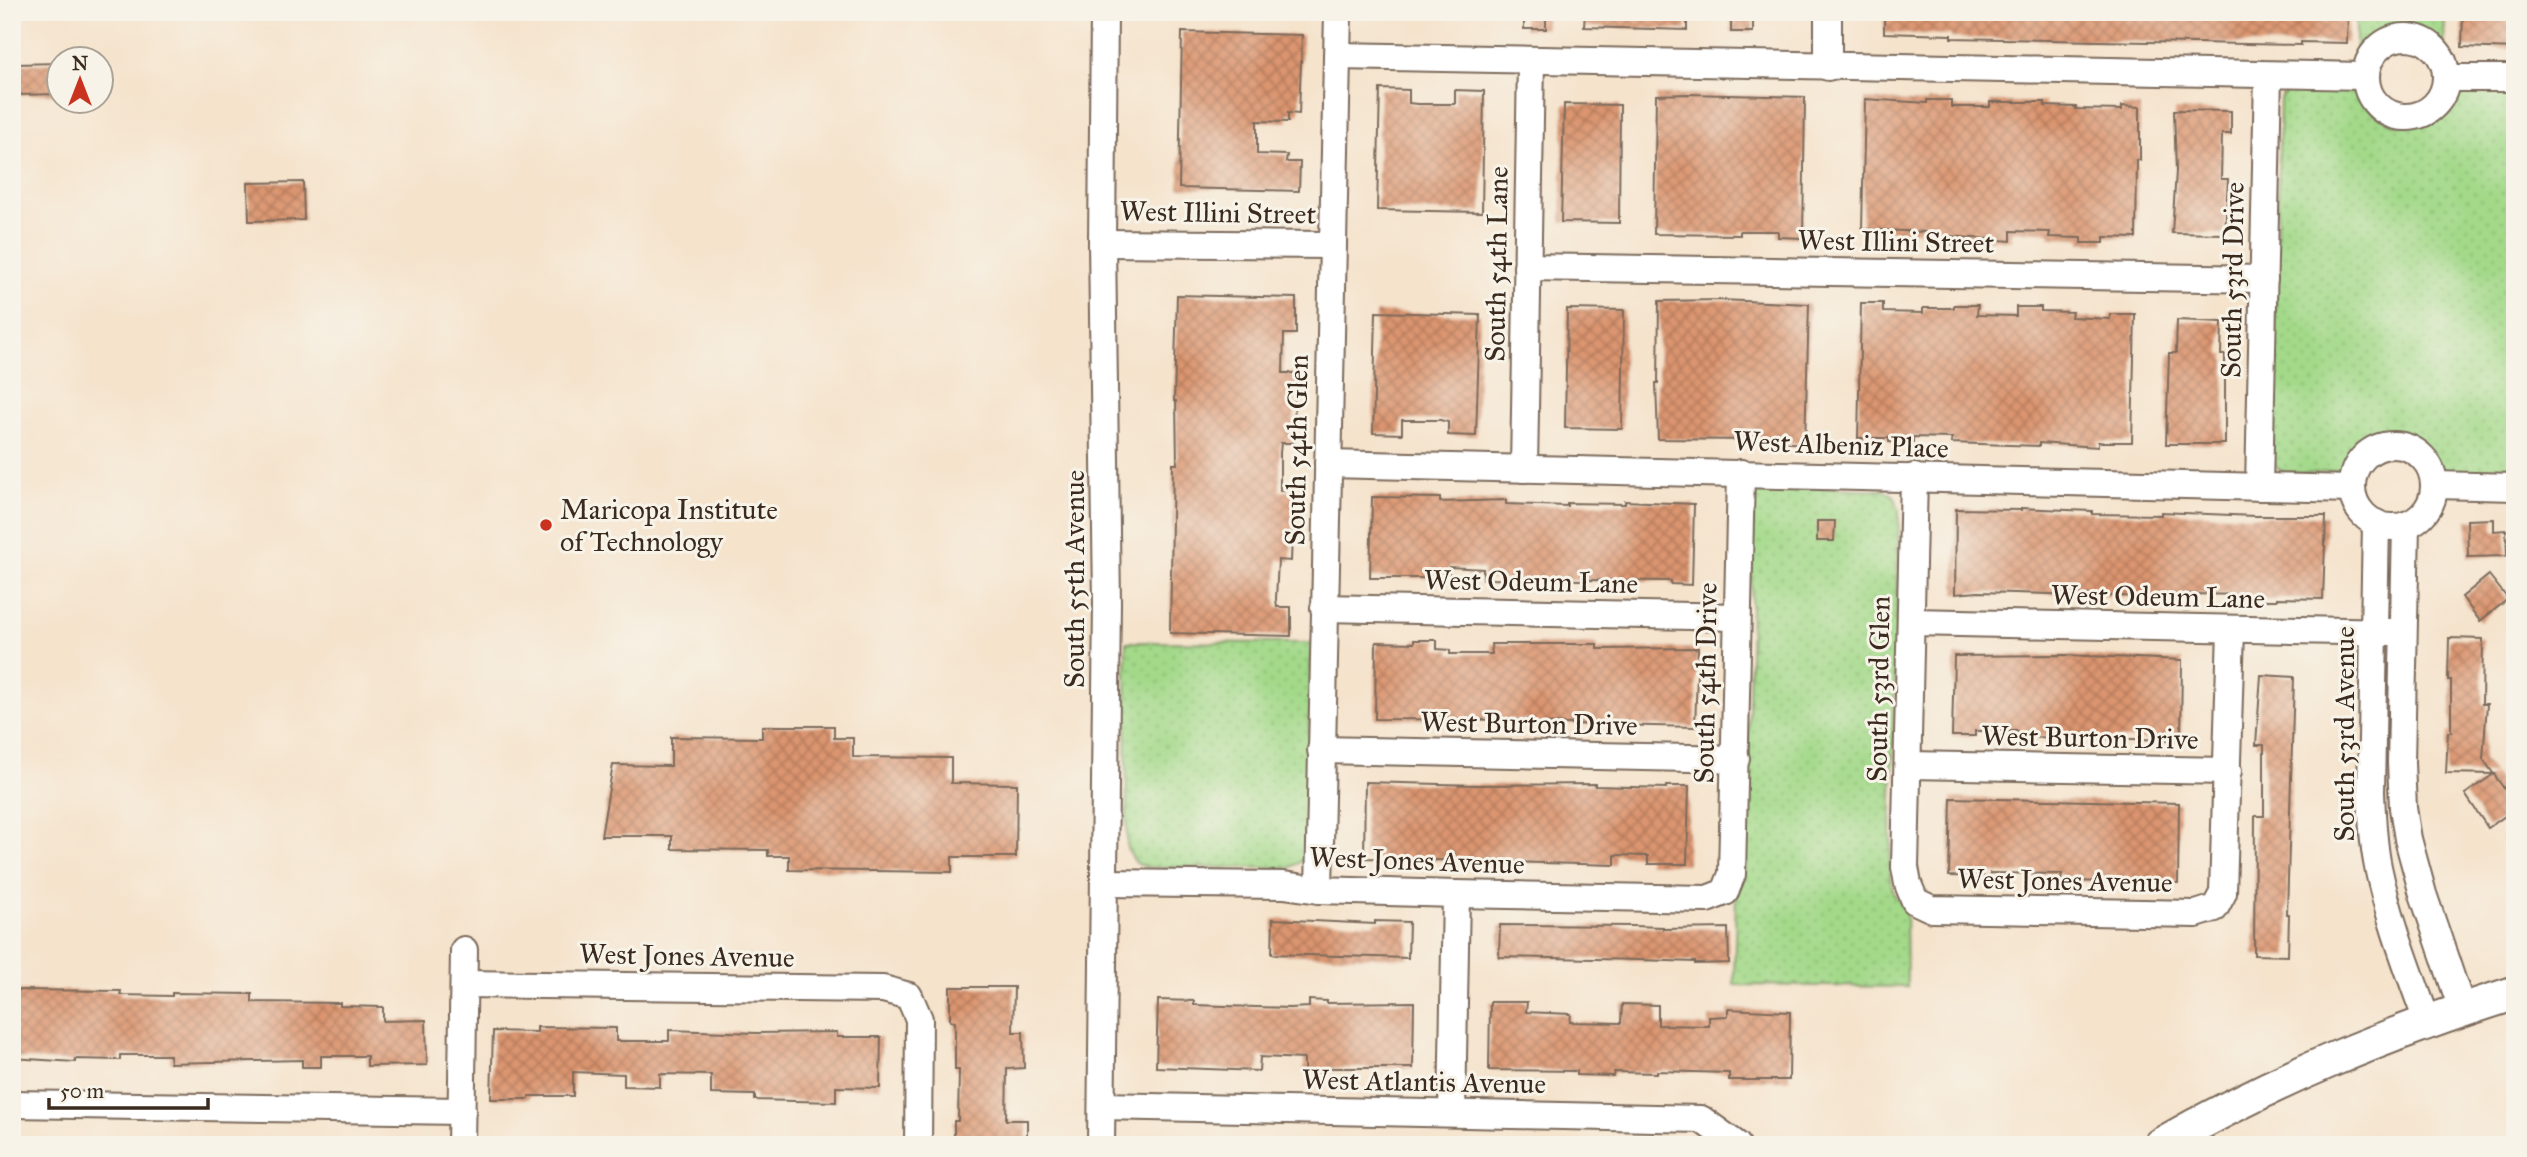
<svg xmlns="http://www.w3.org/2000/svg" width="2527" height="1157" font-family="'IM FELL Great Primer',serif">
  <defs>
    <pattern id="park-dots" width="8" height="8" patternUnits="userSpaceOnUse" patternTransform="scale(1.75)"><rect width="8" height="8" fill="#a3d989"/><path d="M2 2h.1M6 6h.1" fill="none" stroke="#8dba76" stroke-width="1.8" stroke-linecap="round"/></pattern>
    <pattern id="building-cross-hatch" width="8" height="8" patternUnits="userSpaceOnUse" patternTransform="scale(1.75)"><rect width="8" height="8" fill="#db9570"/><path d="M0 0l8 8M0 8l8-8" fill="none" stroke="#b37a5b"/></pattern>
  </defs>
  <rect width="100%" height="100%" fill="#f7f3e8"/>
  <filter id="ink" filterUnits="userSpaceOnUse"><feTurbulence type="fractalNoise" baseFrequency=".0143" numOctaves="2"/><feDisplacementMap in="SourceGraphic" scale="14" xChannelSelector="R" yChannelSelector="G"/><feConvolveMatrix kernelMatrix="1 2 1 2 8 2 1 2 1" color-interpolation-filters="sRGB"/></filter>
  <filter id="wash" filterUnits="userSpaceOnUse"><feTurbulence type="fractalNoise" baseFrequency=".00686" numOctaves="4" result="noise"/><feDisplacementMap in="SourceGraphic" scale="28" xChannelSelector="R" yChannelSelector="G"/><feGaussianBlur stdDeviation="1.57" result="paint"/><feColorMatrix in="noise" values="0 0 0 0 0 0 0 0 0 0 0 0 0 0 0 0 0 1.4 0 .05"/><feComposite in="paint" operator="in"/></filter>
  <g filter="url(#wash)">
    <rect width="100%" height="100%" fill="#f5e3cc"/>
    <!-- park -->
    <g fill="url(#park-dots)" stroke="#6f8254" stroke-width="2">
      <path d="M2356,12H2445L2444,49C2408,15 2385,27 2356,59Z"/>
      <path d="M2295,88C2313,88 2338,84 2354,93C2359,96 2361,100 2365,105C2378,118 2395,127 2413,124C2437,121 2436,107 2452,96C2465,88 2501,90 2515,98V458C2510,465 2506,474 2496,476C2487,478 2446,475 2438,469C2434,466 2432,460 2429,456C2420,445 2405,439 2391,439C2360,439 2361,458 2342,468C2332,473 2294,474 2283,471C2277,469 2275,466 2272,460L2280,99L2286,92Z"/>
      <polygon points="1770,486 1884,490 1894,496 1899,509 1890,878 1894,894 1906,909 1907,987 1734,985 1736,893 1744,876 1746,858 1753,502 1758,492"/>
      <polygon points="1126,642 1311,643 1307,854 1299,863 1289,868 1145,867 1136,863 1127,849"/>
    </g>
    <g id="blocks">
      <!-- building -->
      <g fill="url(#building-cross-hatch)">
        <rect x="1524" y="12" width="22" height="17"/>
        <polygon points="1585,12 1687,12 1687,30 1584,27"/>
        <rect x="1731" y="12" width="22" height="20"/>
        <polygon points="1884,12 2348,12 2347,43 2301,42 2301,45 1951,38 1951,35 1884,33"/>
        <polygon points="2463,12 2515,13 2515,49 2462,47"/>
        <polygon points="1182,32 1302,35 1299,114 1288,113 1288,122 1257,121 1257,154 1287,155 1286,162 1300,162 1299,191 1179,188"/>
        <polygon points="60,63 60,94 15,95 14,64"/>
        <polygon points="1380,89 1409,90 1409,103 1417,104 1455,104 1455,90 1484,91 1482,212 1377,210"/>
        <polygon points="1688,94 1805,97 1803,238 1778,237 1778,231 1740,231 1740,235 1654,234 1656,95"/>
        <polygon points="1865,99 1927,103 1927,100 1951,100 1951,107 1990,107 1990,102 2045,102 2045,106 2076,107 2076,109 2122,110 2122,106 2140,107 2140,160 2137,160 2136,238 2104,237 2104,243 2081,243 2081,238 2049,237 2050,232 2011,231 2011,241 1949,236 1949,240 1925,239 1925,232 1862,229"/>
        <polygon points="1564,104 1620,105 1619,223 1561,222"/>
        <polygon points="2174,110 2231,111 2231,134 2222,134 2221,179 2228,179 2225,234 2172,233 2176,171"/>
        <polygon points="303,182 304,220 249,221 248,183"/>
        <polygon points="1177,295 1296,298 1296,334 1284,334 1283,373 1295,373 1294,443 1281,443 1280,453 1280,491 1294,491 1291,561 1278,560 1276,599 1277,607 1291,607 1291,636 1170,633 1173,464 1177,464 1176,401 1174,401"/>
        <polygon points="1721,300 1809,304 1805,444 1751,440 1658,439 1656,383 1658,383 1659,301"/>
        <polygon points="1861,303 1883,303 1883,312 1923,313 1923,308 1954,308 1954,305 1978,305 1977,315 2016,316 2016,307 2041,307 2041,311 2072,312 2071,317 2110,319 2110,314 2135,314 2132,442 2098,442 2098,447 2039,443 2039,446 1951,443 1952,438 1913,437 1913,443 1889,442 1889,438 1858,438"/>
        <polygon points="1567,309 1624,310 1622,429 1565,428"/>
        <polygon points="1376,312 1480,315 1476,436 1448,435 1448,422 1440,420 1402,420 1402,434 1373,433"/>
        <polygon points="2177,320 2222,322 2221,355 2225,355 2225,444 2166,444 2169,353 2176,353"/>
        <polygon points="1372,497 1440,498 1440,502 1506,500 1506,504 1567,506 1567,503 1625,504 1625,501 1694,504 1692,585 1671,584 1671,581 1483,579 1483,569 1449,567 1449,578 1370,578"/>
        <polygon points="2021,508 2092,511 2092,514 2161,515 2161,512 2255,516 2326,516 2323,599 2277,598 2277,600 2255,600 2255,595 2183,594 2183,598 1978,592 1955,594 1956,509 2021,510"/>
        <polygon points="2494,519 2494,531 2506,530 2507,556 2468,557 2467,520"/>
        <polygon points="1817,521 1835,521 1834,541 1817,541"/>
        <polygon points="2489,575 2508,599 2480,621 2462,597"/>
        <polygon points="2449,638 2483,639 2482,704 2487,704 2483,759 2515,804 2515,809 2488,828 2465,794 2494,774 2446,773 2448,732 2451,732 2451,680 2448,680"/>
        <polygon points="1414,640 1437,640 1437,649 1450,650 1450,654 1492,654 1491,644 1597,644 1597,649 1698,648 1695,727 1528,723 1528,720 1375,719 1376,642 1414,643"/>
        <polygon points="2065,655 2182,660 2181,740 2018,737 2018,731 1975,731 1975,736 1952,736 1954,656"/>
        <polygon points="2261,675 2294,677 2287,914 2289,914 2288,956 2254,955 2255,816 2264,816 2264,745 2256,745"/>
        <polygon points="762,726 834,726 834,738 853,738 853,757 951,758 951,783 1017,784 1016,857 952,857 952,872 789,870 789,856 768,856 768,850 672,849 672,836 601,836 613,765 671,766 671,737 762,738"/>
        <polygon points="1365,782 1476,785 1595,784 1595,786 1666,788 1666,786 1689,786 1687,864 1648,864 1648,856 1615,855 1615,865 1364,858"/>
        <polygon points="1951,798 2179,803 2178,883 2061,881 2062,874 1990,873 1990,877 1949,876"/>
        <polygon points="1273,919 1375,924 1375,921 1409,922 1408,958 1272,954"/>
        <polygon points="1500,925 1632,926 1663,927 1663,929 1728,928 1729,963 1695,964 1695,962 1640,960 1499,957"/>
        <polygon points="950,987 1014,987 1013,1032 1023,1032 1024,1068 1007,1069 1006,1120 1027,1120 1027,1145 954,1145 954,1121 958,1121 959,1070 955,1070 955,1022 950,1021"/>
        <polygon points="12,990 121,991 120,995 172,996 172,993 252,994 252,1002 340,1003 340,1006 383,1007 383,1021 426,1020 427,1065 367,1066 367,1056 321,1056 321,1067 302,1067 302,1060 170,1063 170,1055 120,1055 120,1060 75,1059 75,1062 12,1058"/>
        <polygon points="1158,1000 1194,1001 1194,1005 1290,1008 1309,1007 1309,1000 1327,1001 1327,1003 1414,1002 1413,1068 1325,1068 1325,1073 1304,1072 1304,1059 1260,1057 1259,1071 1156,1067"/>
        <polygon points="1490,1002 1527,1002 1526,1012 1571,1014 1570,1022 1621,1023 1622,1004 1658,1005 1658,1025 1709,1026 1709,1017 1728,1016 1728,1009 1790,1012 1789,1080 1729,1080 1729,1073 1657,1071 1657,1073 1614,1072 1613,1076 1577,1075 1577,1071 1489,1070"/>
        <polygon points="537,1027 616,1028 616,1041 669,1041 669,1030 757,1033 837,1032 837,1037 881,1037 880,1088 836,1087 836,1102 755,1100 755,1095 711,1094 711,1075 660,1074 660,1087 624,1086 624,1074 573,1072 573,1096 529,1096 529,1099 491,1099 493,1031 537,1032"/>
      </g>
    </g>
  </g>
  <g filter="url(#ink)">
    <use href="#blocks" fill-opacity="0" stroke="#7c6b5b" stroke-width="2"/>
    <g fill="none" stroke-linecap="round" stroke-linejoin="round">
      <!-- minor casing -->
      <g stroke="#7c6b5b" stroke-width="30">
        <g id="minor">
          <polyline points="1828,12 1828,67"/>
          <circle cx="2406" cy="77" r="40"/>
          <polyline points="1337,56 2365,76"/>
          <polyline points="2447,78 2515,78"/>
          <polyline points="1102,243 1333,245"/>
          <polyline points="1527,267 2264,279"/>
          <circle cx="2393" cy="486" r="41"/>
          <polyline points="1328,464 2352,489"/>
          <polyline points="1524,469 1531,61"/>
          <polyline points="1914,477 1905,867 1908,884 1915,901 1932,909 2196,914 2215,908 2223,893 2231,629"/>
          <polyline points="2435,485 2515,487"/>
          <polyline points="2259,487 2268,75"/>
          <path d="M2376,523L2371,792C2372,818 2373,843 2378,867C2389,920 2409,971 2427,1021"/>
          <polyline points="2406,525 2401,763 2403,808 2408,839 2423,894 2462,1009"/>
          <polyline points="1324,608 1737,617"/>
          <polyline points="1912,622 2392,632"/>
          <polyline points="1321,750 1736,759"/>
          <polyline points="1909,765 2228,771"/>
          <polyline points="1105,883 1284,885 1319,890 1456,894 1707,899 1725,892 1732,874 1741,473"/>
          <polyline points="1319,890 1338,12"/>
          <polyline points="464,984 883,989 909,996 919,1019 918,1145"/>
          <polyline points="12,1104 462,1111"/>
          <polyline points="1102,1106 1701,1119 1737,1145"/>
          <polyline points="1452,1113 1456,894"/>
          <polyline points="461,1145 464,950"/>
          <polyline points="1101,1145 1107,602 1102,243 1104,12"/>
        </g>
      </g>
      <!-- major casing -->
      <g stroke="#7c6b5b" stroke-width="37">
        <path id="major" d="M2160,1145C2276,1079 2388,1033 2515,993"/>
      </g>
      <!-- minor -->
      <use href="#minor" stroke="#fff" stroke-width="26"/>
      <!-- major -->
      <use href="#major" stroke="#fff" stroke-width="33"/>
    </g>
  </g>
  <!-- markers -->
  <circle fill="#c8321e" stroke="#f7f3e8" stroke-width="2.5" cx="546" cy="525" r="7"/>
  <g text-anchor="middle" stroke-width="6" stroke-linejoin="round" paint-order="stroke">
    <!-- street labels -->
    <g font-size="28" fill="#3b2a1e" stroke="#f7f3e8">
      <text transform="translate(1218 212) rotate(1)" y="10">West Illini Street</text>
      <text transform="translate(1896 241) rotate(1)" y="10">West Illini Street</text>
      <text transform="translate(1496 264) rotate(-89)" y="10">South 54th Lane</text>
      <text transform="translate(2232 280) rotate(-89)" y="10">South 53rd Drive</text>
      <text transform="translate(1841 444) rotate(2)" y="10">West Albeniz Place</text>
      <text transform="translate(1296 450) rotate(-89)" y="10">South 54th Glen</text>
      <text transform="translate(1074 579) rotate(-90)" y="10">South 55th Avenue</text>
      <text transform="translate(1531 581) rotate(1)" y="10">West Odeum Lane</text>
      <text transform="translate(2158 596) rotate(1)" y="10">West Odeum Lane</text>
      <text transform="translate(1705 683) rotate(-89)" y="10">South 54th Drive</text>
      <text transform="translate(1878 689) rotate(-89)" y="10">South 53rd Glen</text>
      <text transform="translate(1529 723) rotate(1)" y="10">West Burton Drive</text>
      <text transform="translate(2344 734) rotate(-90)" y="10">South 53rd Avenue</text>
      <text transform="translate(2090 737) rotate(1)" y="10">West Burton Drive</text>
      <text transform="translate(1417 860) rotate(2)" y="10">West Jones Avenue</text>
      <text transform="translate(2065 880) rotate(1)" y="10">West Jones Avenue</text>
      <text transform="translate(687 955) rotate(1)" y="10">West Jones Avenue</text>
      <text transform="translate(1424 1081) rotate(1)" y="10">West Atlantis Avenue</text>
    </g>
    <!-- poi labels -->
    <g font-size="28" fill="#3b2a1e" stroke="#f7f3e8" text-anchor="start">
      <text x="560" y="519">Maricopa Institute<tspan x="560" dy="32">of Technology</tspan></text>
    </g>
  </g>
  <!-- margin -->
  <rect width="2527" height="1157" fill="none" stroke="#f7f3e8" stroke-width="42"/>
  <!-- north arrow -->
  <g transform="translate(80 80)"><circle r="33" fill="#f7f3e8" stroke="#aca397" stroke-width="2"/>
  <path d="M0-5L12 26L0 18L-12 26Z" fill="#c8321e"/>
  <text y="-10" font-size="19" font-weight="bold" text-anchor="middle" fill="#3b2a1e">N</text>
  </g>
  <!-- scale -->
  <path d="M49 1098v10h159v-10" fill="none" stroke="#3b2a1e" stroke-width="3.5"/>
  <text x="60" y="1098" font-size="21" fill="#3b2a1e" stroke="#f7f3e8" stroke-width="5" paint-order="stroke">50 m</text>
</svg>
